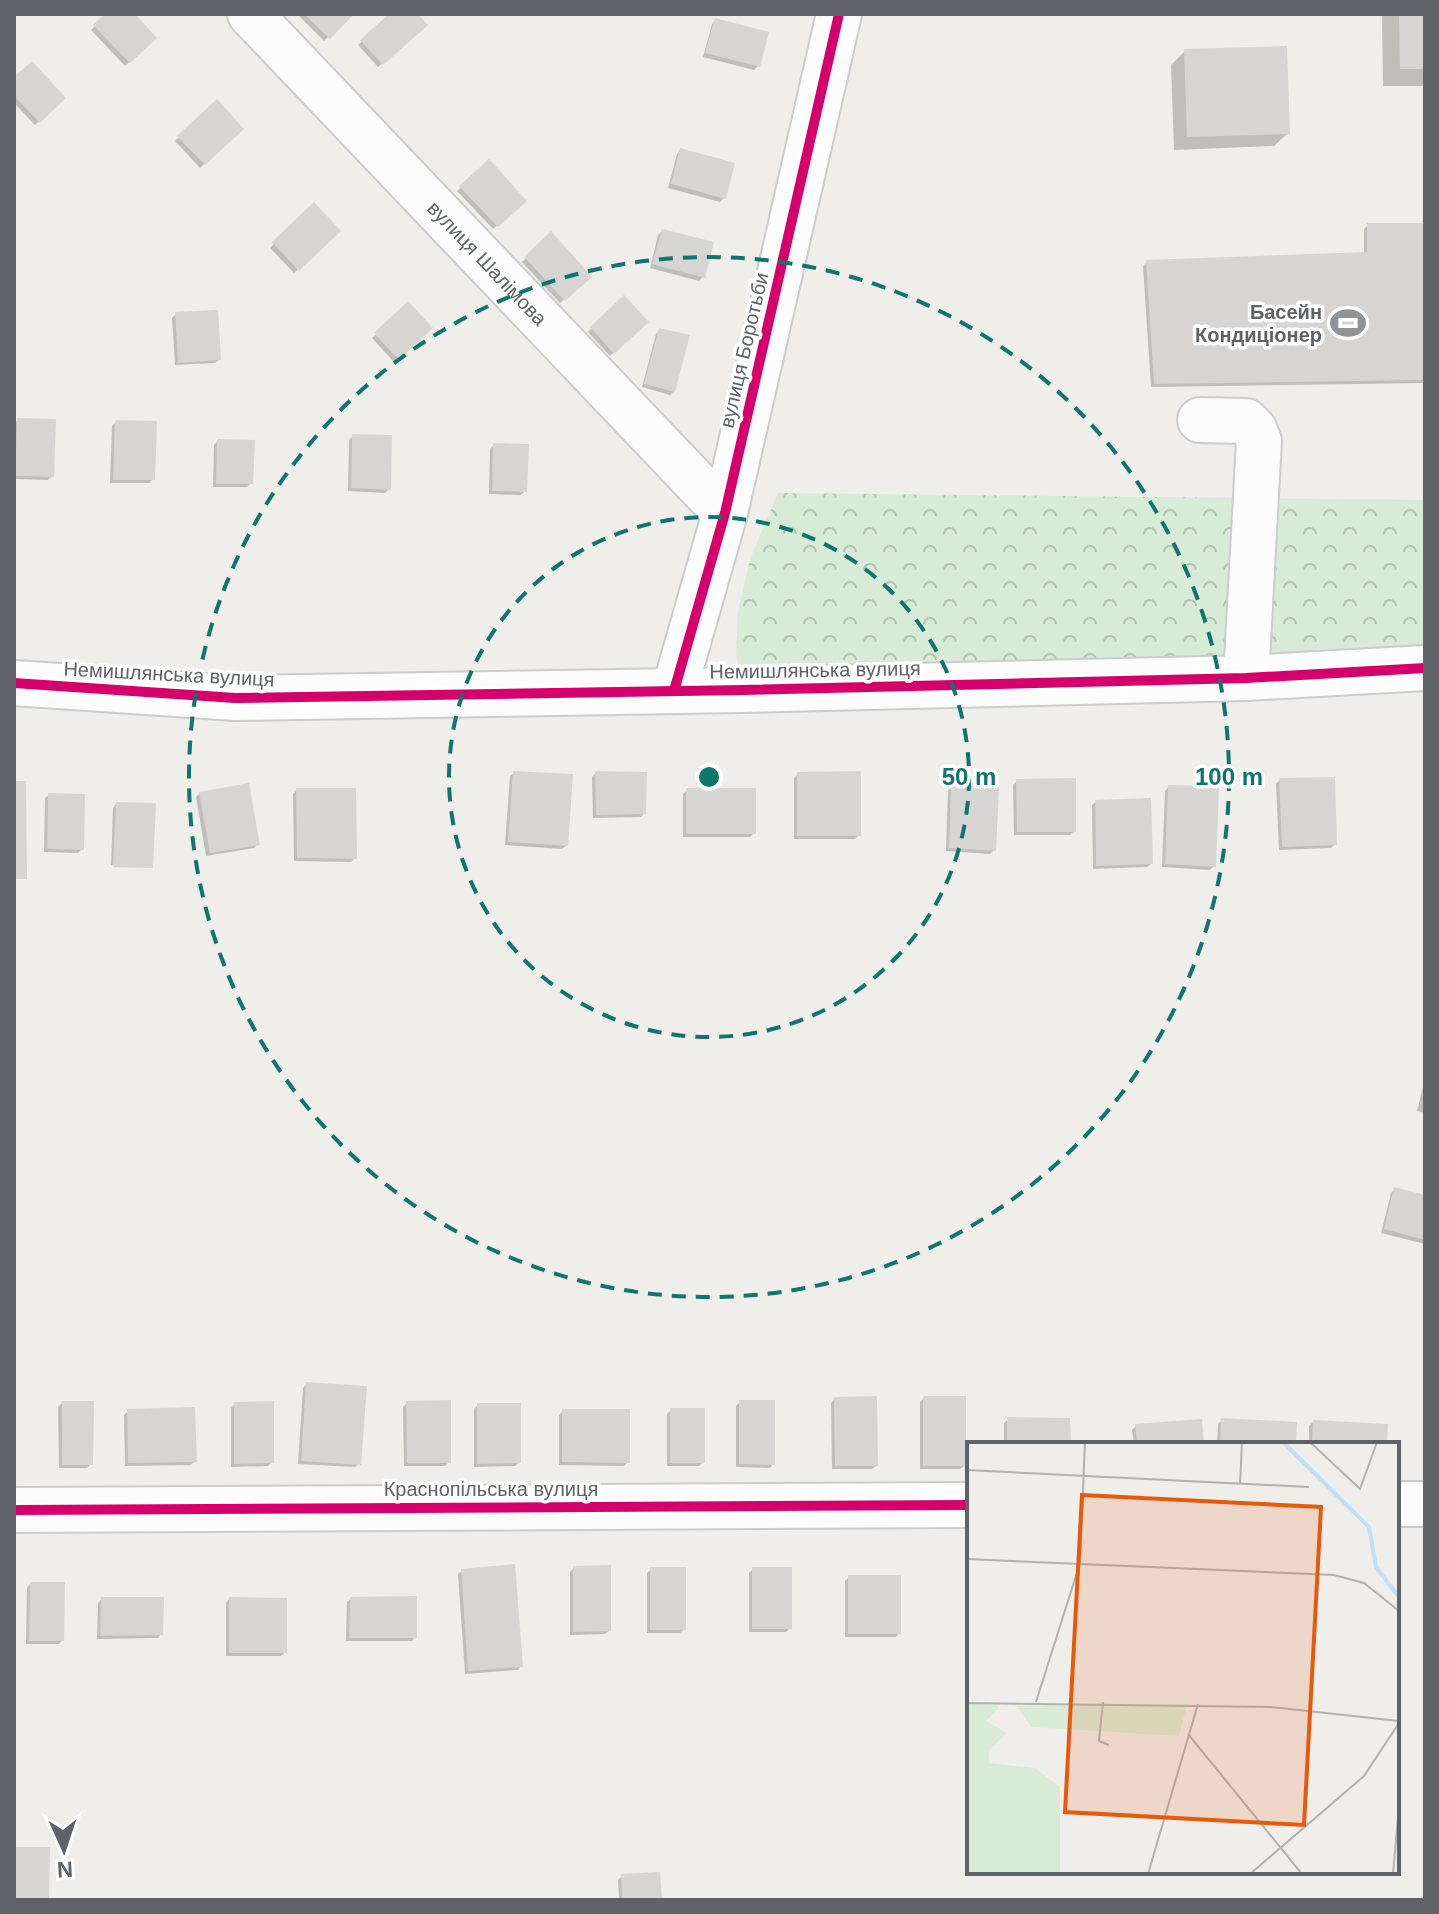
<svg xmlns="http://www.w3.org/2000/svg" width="1439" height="1914" font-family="Helvetica,sans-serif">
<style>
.forest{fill:url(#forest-crowns)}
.shadow{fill:#0003}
.building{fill:#d6d5d3}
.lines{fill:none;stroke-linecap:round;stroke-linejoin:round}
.minor-casing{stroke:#cbcccc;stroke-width:48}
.minor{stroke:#fdfcfc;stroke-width:44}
.cycleway-casing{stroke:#fff;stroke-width:15}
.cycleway{stroke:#d6006c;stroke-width:10}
.ring{fill:none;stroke:#0f766e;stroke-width:4;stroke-dasharray:14 10}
.labels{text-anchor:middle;stroke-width:7;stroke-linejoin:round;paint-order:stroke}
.street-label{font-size:20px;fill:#5f6368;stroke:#fff}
.poi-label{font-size:20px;font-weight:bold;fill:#5f6368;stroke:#fff;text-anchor:end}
.inset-river{fill:none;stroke:#bfe0f9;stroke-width:4}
.inset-road{fill:none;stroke:#b1b2b2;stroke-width:2}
.view{fill:#e8590c;fill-opacity:0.15;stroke:#e8590c;stroke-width:4}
.inset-edge{fill:none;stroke:#5f6368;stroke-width:4}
.centre{fill:#0f766e;stroke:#fff;stroke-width:4}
.ring-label{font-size:24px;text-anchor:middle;font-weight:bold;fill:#0f766e;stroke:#fff;stroke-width:7;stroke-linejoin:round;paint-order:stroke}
</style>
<defs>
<pattern id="forest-crowns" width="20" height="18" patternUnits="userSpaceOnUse" patternTransform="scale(2)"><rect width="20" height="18" fill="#d8ebd6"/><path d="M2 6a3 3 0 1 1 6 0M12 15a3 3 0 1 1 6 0" fill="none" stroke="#b2c2b1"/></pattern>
</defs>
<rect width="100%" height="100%" fill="#efeeea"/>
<polygon class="forest" points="778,493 1425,500 1425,667 742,690 736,652 738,612 750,559"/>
<g class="shadow">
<polygon points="108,14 132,14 155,38 125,66 91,30"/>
<polygon points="297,14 351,14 324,41"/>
<polygon points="391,14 415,14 425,25 378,67 358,45"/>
<polygon points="1382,14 1425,14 1425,83 1422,86 1383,86"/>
<polygon points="715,20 758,66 754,70 703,57 712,24"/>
<polygon points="1185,51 1288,133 1274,146 1174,150 1171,65"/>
<polygon points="14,79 64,98 35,125 14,103"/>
<polygon points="216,102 241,129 200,168 175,141"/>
<polygon points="680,150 724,198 720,202 668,188 677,154"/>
<polygon points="488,162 524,201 493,229 457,191"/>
<polygon points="314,205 338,231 294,273 270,248"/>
<polygon points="1368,225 1425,225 1425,383 1151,387 1143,266 1147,262 1364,254 1364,229"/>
<polygon points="662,231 703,277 699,281 650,268 658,235"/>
<polygon points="551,234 590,277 560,303 522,262"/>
<polygon points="624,298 646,322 610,356 588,332"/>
<polygon points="408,304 430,328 394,362 372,338"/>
<polygon points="176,314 219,360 215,363 175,365 172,318"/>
<polygon points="660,330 674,391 670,395 642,387 656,334"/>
<polygon points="18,420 52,476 48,480 14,479 14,424"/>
<polygon points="116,422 153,479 149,483 110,483 112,426"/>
<polygon points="353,436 389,489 385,493 348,491 349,440"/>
<polygon points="218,441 251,483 247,487 213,487 214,445"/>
<polygon points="494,445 525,491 521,495 489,494 490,449"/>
<polygon points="514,773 566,846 562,849 505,845 510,776"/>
<polygon points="596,773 644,813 641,817 593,818 592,777"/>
<polygon points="798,774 859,835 855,839 794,839 794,778"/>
<polygon points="1280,780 1335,844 1331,848 1279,850 1276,784"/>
<polygon points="1017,781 1074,831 1070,835 1014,835 1013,785"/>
<polygon points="952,787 994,850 990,854 946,851 948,790"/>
<polygon points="1169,787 1214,866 1210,870 1162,867 1165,791"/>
<polygon points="297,790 355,858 351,862 294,861 293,794"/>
<polygon points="687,790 754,833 750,837 683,837 683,794"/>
<polygon points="200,793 258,844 254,848 206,856 196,797"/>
<polygon points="49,795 82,849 78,853 44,852 45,798"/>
<polygon points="1096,802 1151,864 1147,867 1093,869 1092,805"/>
<polygon points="116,804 151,867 150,868 150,866 111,865 113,808"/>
<polygon points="1425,1079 1425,1113 1417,1111"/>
<polygon points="1395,1189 1425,1197 1425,1244 1381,1233 1391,1193"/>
<polygon points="307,1384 359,1464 355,1467 298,1464 303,1388"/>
<polygon points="924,1398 964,1466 960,1469 920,1469 920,1402"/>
<polygon points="835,1399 876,1466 872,1469 832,1469 831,1403"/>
<polygon points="740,1402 773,1464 770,1468 736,1467 736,1406"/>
<polygon points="62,1403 91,1464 87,1468 59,1468 58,1407"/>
<polygon points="407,1403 449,1462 445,1466 404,1466 403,1407"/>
<polygon points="235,1404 272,1462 268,1466 231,1467 231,1408"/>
<polygon points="478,1405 519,1462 515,1466 474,1467 474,1409"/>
<polygon points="671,1410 703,1462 699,1466 667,1466 667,1414"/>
<polygon points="128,1411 195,1461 191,1465 125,1466 124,1415"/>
<polygon points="563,1411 628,1462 624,1466 559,1465 559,1415"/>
<polygon points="1008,1419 1069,1444 1004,1444 1004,1423"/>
<polygon points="1222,1420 1294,1444 1217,1444 1218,1424"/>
<polygon points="1313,1422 1385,1444 1309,1444 1309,1426"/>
<polygon points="1136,1426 1202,1444 1134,1444 1132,1430"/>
<polygon points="574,1568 609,1631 605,1634 570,1635 570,1572"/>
<polygon points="651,1569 684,1629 680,1633 647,1633 647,1573"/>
<polygon points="753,1569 790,1628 786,1632 749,1632 749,1573"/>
<polygon points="462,1571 521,1666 518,1670 465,1674 458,1574"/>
<polygon points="849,1577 899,1633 896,1637 845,1637 845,1581"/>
<polygon points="30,1584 62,1640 59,1644 26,1644 27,1588"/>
<polygon points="102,1599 161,1634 158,1638 97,1639 98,1603"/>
<polygon points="229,1599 285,1652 281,1656 226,1656 226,1603"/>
<polygon points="350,1599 415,1637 412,1641 346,1641 347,1602"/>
<polygon points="622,1876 660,1900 619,1900 618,1880"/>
</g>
<g class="building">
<polygon points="105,14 135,14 157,38 130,63 93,25"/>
<polygon points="304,14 354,14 330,39"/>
<polygon points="389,14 418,14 428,25 383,65 360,40"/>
<polygon points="1399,14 1425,14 1425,69 1400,69"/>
<polygon points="715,18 769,32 760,67 705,53"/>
<polygon points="1287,46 1290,134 1187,137 1184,49"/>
<polygon points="32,61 66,98 40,123 14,96 14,77"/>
<polygon points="217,99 244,129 205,165 177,136"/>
<polygon points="680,148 735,163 726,199 671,184"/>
<polygon points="489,159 527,201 498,227 459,186"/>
<polygon points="314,202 341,231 299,271 272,242"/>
<polygon points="1367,223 1425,223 1425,380 1154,384 1146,260 1367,252"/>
<polygon points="662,229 714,242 705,278 652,264"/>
<polygon points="551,231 592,277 565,301 524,257"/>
<polygon points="624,295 649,322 614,354 590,327"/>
<polygon points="408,301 433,328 399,360 374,333"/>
<polygon points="218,310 221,360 178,363 175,312"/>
<polygon points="659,328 690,335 675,392 644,384"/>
<polygon points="17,418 56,419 54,477 15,476"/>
<polygon points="115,420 157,421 155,480 113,480"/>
<polygon points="352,434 392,435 391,490 351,488"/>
<polygon points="217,439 255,440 253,484 216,484"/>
<polygon points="493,443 529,444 527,492 492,491"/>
<polygon points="513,771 573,774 568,846 508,842"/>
<polygon points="595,771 647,772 646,814 596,815"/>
<polygon points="861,771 861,836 797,836 797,772"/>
<polygon points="1335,777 1337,845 1282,847 1279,778"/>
<polygon points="1076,778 1076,832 1017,832 1016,779"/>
<polygon points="14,781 26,781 27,879 14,879"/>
<polygon points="249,783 260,845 210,853 199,792"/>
<polygon points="951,785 999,787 996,851 949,848"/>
<polygon points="1168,785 1219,786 1216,867 1165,864"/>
<polygon points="296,788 356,788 357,859 297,858"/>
<rect x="686" y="788" width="70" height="46"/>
<polygon points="48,793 85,794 84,850 47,849"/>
<polygon points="1151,798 1153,864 1096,866 1095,800"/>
<polygon points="116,802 156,803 153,868 113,867"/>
<polygon points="1394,1187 1425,1195 1425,1240 1384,1229"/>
<polygon points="306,1382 367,1386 361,1465 301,1461"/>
<polygon points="877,1396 878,1466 835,1466 834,1397"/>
<rect x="923" y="1396" width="43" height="70"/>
<polygon points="451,1400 451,1463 407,1463 406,1401"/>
<polygon points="739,1400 775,1400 775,1465 739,1464"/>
<polygon points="62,1401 94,1401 93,1465 62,1465"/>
<polygon points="274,1401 274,1463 234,1464 234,1402"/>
<polygon points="477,1403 521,1403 521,1463 477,1464"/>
<polygon points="195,1407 197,1462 128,1463 127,1409"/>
<rect x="670" y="1408" width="35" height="55"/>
<polygon points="562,1409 630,1409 630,1463 562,1462"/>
<polygon points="1007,1417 1070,1418 1071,1444 1007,1444"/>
<polygon points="1221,1418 1297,1422 1296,1444 1220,1444"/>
<polygon points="1202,1419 1204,1444 1137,1444 1135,1424"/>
<polygon points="1313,1420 1388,1424 1387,1444 1312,1444"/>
<polygon points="515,1564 523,1667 468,1671 461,1569"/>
<polygon points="611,1565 611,1631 573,1632 573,1566"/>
<rect x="650" y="1567" width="36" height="63"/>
<rect x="752" y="1567" width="40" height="62"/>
<rect x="848" y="1575" width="53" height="59"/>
<polygon points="30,1582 65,1582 64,1641 29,1641"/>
<polygon points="417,1596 417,1638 349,1638 350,1597"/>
<polygon points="101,1597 164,1597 163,1635 100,1636"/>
<polygon points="229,1597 287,1598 287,1653 229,1653"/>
<polygon points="14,1847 50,1847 49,1900 14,1900"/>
<polygon points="660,1872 662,1900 622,1900 621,1874"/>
</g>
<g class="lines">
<g class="minor-casing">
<g id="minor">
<path id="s1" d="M250 14 725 513"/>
<polyline points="1200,420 1246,421 1254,429 1259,441 1246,678"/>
<polyline points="14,683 235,698 742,690 1246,678 1425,668"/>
<polyline points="674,691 725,513 839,14"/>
<polyline points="1397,1504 1425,1504"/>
<polyline points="14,1510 969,1505"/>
</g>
</g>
<use href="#minor" class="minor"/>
<g class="cycleway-casing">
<g id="cycleway">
<polyline points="14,683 235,698 742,690 1246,678 1425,668"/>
<polyline points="674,691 725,513 839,14"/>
<polyline points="14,1510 969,1505"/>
</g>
</g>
<use href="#cycleway" class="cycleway"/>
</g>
<g class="ring">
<circle cx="709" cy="777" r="260"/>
<circle cx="709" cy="777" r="520"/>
</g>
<defs>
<g id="stadium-bare" transform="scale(2.76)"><path d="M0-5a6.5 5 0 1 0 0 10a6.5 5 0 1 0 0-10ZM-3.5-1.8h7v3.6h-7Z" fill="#919496" stroke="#fff" stroke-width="2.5" paint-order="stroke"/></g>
</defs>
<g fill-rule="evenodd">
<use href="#stadium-bare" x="1348" y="323"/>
</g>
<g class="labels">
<g class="street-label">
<text dy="7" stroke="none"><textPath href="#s1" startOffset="344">вулиця Шалімова</textPath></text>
<text transform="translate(744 350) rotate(-77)" y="7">вулиця Боротьби</text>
<text transform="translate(815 670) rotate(-1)" y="7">Немишлянська вулиця</text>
<text transform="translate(169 674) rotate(3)" y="7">Немишлянська вулиця</text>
<text x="491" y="1496">Краснопільська вулиця</text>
</g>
<g class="poi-label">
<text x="1322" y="319">Басейн<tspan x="1322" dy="23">Кондиціонер</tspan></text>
</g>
</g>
<g transform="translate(967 1442)">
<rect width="432" height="432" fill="#efeeea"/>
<path d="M0 261H28L32 266 19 279 40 291 22 308V321L68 326 93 345V432H0ZM220 262 212 294 64 285 50 264Z" fill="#d8ebd6"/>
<path class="inset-river" d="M316 0 402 85 409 125 432 155"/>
<path class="inset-road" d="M343 0 393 47 410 0M0 28 342 45M273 42 275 0M0 117 367 133 397 141 432 169M69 260 113 121 118 0M136 260 132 299 142 303M0 261 304 265 432 279M221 292 335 432M181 432 231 262M283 432 397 334 432 281M426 432 432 364"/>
<path class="view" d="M115 53 354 65 337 383 98 370Z"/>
<rect width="432" height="432" class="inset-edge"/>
</g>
<circle cx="709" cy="777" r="12" class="centre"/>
<g class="ring-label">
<text x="969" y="785">50 m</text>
<text x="1229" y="785">100 m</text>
</g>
<rect width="1439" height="1914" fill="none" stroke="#5f6368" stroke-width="32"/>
<g transform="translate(64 1850) rotate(177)" stroke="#ffffff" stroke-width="6" paint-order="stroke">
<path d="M0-6L14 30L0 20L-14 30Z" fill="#5f6368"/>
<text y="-12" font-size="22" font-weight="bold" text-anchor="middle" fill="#5f6368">N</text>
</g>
</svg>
